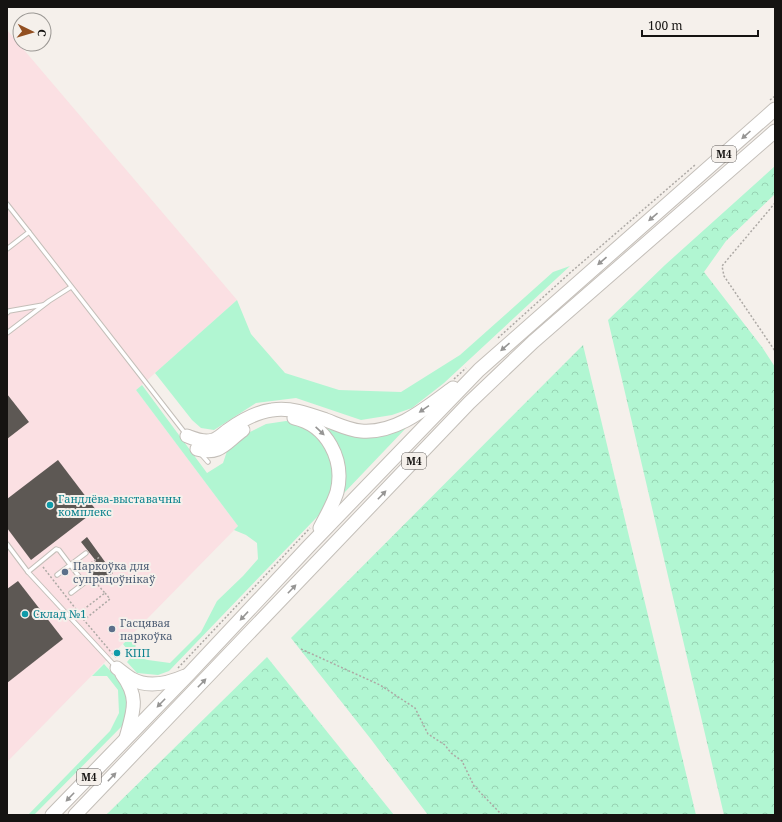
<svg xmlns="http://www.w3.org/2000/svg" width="782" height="822" font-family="'Noto Serif',serif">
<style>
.industrial{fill:#fbe0e3}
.green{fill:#b1f6d2}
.forest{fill:url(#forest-crowns)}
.building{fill:#5d5854}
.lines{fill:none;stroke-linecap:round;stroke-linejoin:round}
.lane-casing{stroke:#c4bfb9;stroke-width:5.5}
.highway-casing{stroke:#c4bfb9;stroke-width:15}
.path{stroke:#ada9a5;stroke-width:1.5;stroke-dasharray:2 2;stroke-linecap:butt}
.lane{stroke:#fff;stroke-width:3.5}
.highway{stroke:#fff;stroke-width:13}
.oneway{fill:#969594}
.culture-dot{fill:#0f9aa8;stroke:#f5f0eb;stroke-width:1.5}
.service-dot{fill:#5c6f8a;stroke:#f5f0eb;stroke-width:1.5}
.labels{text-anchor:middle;stroke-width:4;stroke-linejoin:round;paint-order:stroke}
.shield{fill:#f5f0eb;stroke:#585552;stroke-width:1}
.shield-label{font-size:10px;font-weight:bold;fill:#151311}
.culture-label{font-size:11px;fill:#0d838f;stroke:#f5f0eb;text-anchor:start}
.service-label{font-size:11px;fill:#4e5e75;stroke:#f5f0eb;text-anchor:start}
</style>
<defs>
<pattern id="forest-crowns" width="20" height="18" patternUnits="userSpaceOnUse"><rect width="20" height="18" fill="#b1f6d2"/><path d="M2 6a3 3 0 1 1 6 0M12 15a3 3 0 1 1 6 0" fill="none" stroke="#97d2b3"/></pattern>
</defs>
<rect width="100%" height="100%" fill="#f5f0eb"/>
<polygon class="industrial" points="7,30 237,300 136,390 238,526 7,762"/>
<g class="green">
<polygon points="570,266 444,383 412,408 392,415 361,420 296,398 256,403 214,430 201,428 192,420 155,373 237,300 251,334 285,373 339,390 401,392 460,355 553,272"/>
<polygon points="142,385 207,473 223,463 227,451 244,435 266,424 286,421 301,422 326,442 335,481 330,497 318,516 169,671 158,675 137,673 127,662 132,656 123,644 135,633 136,657 148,660 170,663 201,632 217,601 243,576 258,559 257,543 246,535 234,530 238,526 136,390"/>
<path d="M313 420 383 435 406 428 344 493C346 476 346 456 335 442 328 434 320 427 313 420Z"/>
<path d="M104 664C127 689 130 690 123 725L34 815H28L110 731 119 713 118 690 107 676H92Z"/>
</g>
<g class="forest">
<polygon points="775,166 775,194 726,241 704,272 762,347 775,367 775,815 724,815 608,320 665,265"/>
<polygon points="583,345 696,815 428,815 370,738 291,638"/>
<polygon points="267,657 394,815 106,815"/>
</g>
<g class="building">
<polygon points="7,394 29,422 7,439"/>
<polygon points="58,460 96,510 31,560 7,528 7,499"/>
<polygon points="87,537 113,573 99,583 88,568 96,561 81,542"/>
<polygon points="18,581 63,639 7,683 7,589"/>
</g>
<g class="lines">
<g class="lane-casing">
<g id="lane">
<polyline points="7,204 29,232 7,249"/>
<polyline points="29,232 185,433"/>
<polyline points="7,313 9,311 43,305"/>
<polyline points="7,333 49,301 71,287"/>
<polyline points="201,454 208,462"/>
<polyline points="7,544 28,572 115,666"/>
<polyline points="28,572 56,549 59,550 84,583 71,593"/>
<polyline points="57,575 86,553"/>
</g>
</g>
<g class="highway-casing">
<g id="highway">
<path d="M294 418C327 425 345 460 337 492 333 505 326 516 320 528"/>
<path d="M187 436C195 439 204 443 213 440 218 439 224 433 228 430 242 420 256 412 272 410 291 407 309 414 326 420 337 424 349 430 361 431 396 434 426 408 453 388"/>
<path d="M197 449C220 456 226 442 243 430"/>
<path d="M117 668C122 672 127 676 132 679 148 688 169 683 185 676"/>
<path d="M122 674C140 698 133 712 126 738"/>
<polyline points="52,815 188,675 309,546 479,370 775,109"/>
<polyline points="75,815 469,403 533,342 775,131"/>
</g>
</g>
<g class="path">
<polyline points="770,100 775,96"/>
<polyline points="775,203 722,266 724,276 775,351"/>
<polyline points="498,338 571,272 695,165"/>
<polyline points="454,379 466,368"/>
<polyline points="43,567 79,613 105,593 98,585 95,587 90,581"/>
<polyline points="81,570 101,556"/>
<polyline points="105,593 110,599 84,620 111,652"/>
<polyline points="301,649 380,685 415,708 428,734 445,745 451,753 462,761 474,786 502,815"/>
<polyline points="112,653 117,658"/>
<polyline points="178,668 310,528"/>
</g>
<use href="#lane" class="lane"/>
<use href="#highway" class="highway"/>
</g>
<defs><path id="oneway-solid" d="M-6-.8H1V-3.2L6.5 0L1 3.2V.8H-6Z"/></defs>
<g class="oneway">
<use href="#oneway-solid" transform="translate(746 135) rotate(138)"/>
<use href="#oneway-solid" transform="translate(653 217) rotate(139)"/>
<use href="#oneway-solid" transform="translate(602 261) rotate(139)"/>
<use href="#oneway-solid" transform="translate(505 347) rotate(139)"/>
<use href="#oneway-solid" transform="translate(424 409) rotate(146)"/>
<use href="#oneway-solid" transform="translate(320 431) rotate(43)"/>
<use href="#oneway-solid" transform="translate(382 495) rotate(-46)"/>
<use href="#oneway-solid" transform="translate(292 589) rotate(-46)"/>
<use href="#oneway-solid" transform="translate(244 616) rotate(133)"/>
<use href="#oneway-solid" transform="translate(202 683) rotate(-46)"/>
<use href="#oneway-solid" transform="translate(161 703) rotate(134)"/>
<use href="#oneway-solid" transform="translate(112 777) rotate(-46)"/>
<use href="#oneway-solid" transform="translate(70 797) rotate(134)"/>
</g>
<g class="culture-dot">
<circle cx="50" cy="505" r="4"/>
<circle cx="25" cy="614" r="4"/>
<circle cx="117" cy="653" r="4"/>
</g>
<g class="service-dot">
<circle cx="65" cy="572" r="4"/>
<circle cx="112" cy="629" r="4"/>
</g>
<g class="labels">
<g class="shield">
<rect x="712" y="146" width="24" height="16" rx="3"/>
<rect x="402" y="453" width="24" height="16" rx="3"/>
<rect x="77" y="769" width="24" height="16" rx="3"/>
</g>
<g class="shield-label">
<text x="724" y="158">М4</text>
<text x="414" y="465">М4</text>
<text x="89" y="781">М4</text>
</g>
<g class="culture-label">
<text x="58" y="503">Гандлёва-выставачны<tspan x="58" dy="13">комплекс</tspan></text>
<text x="33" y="618">Склад №1</text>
<text x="125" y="657">КПП</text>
</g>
<g class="service-label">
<text x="73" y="570">Паркоўка для<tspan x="73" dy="13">супрацоўнікаў</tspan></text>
<text x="120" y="627">Гасцявая<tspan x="120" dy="13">паркоўка</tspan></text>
</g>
</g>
<rect width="782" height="822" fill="none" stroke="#151311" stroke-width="16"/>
<g transform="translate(32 32) rotate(95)"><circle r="19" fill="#f5f0eb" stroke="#9b9894"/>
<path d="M0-3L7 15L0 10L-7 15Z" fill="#924f21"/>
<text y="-6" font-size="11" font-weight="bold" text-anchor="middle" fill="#151311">С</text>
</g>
<path d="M642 30v6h116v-6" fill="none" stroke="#151311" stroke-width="2"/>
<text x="648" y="30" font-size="12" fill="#151311" stroke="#f5f0eb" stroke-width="3" paint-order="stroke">100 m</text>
</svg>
